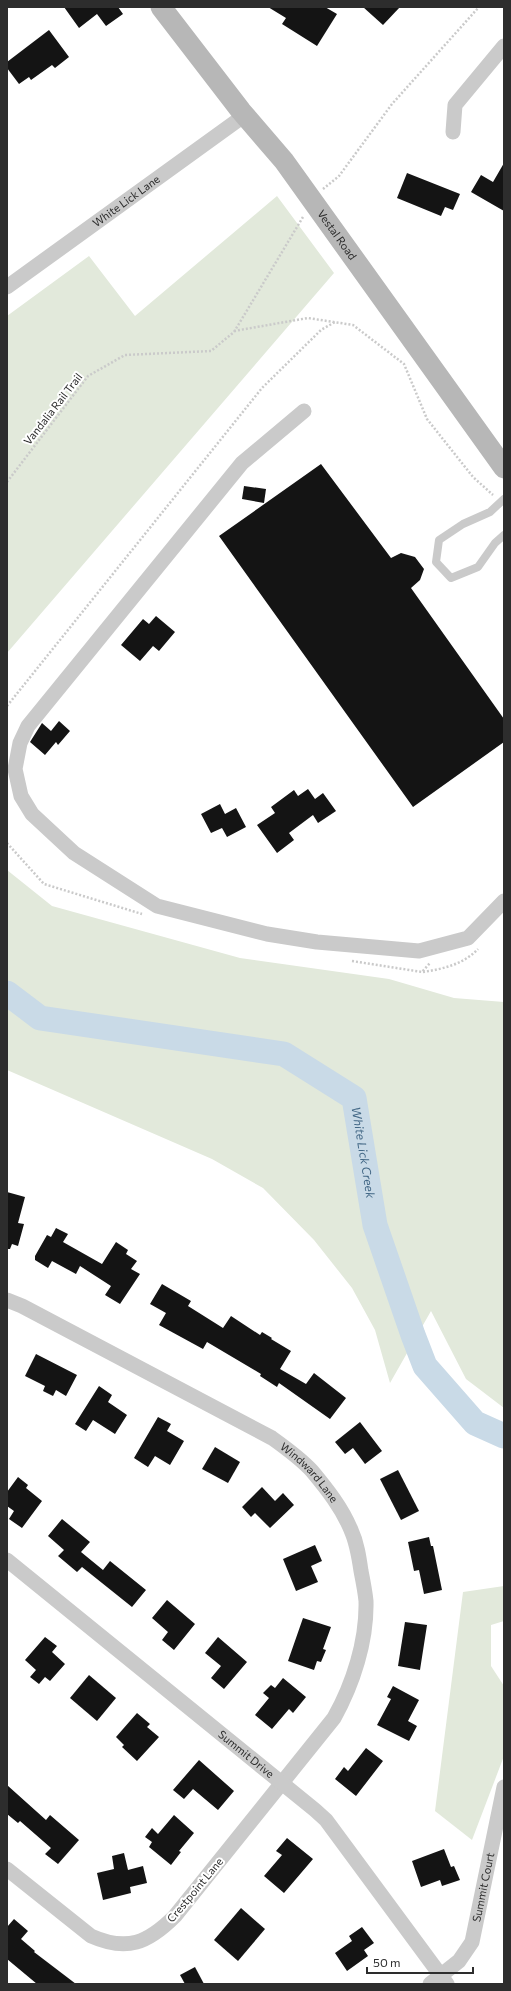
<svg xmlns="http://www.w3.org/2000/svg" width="511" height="1991" font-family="Commissioner,sans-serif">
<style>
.green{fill:#e2e9db}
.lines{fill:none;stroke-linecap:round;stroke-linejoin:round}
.river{stroke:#c9dae7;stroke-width:25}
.building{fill:#141414}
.path{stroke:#cacaca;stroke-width:2.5;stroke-dasharray:2 2;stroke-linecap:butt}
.lane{stroke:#cacaca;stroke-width:8}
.street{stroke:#cacaca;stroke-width:15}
.secondary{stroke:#b7b7b7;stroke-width:21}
.labels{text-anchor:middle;stroke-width:4;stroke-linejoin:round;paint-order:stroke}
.street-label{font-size:11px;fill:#2d2d2d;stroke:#fff}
.water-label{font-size:12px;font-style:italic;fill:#436886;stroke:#fff}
</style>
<rect width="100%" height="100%" fill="#fff"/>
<g class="green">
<polygon points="277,196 334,273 7,653 7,316 89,256 135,316"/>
<polygon points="7,870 52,906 240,958 389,979 454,998 504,1002 504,1408 466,1379 431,1311 390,1383 375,1330 352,1288 314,1240 263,1188 212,1159 7,1070"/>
<polygon points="504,1586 504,1621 491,1625 491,1666 504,1686 504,1756 472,1840 435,1811 463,1592"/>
</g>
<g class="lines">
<path class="river" id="s1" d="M7 993 40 1018 284 1054 354 1098 375 1225 413 1335 425 1366 475 1423 504 1436"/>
</g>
<g class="building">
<polygon points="64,7 118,7 123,14 106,26 97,14 79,28"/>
<polygon points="268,7 325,7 337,14 317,46 282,24 286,18"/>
<polygon points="363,7 400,7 383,25"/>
<polygon points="49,30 69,57 55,68 52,65 31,80 29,77 19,84 7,68 7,62"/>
<polygon points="504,163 504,211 471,192 481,175 493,182"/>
<polygon points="407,173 460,194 453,210 445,207 441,216 397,198"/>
<polygon points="321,464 391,558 401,553 415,557 424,569 420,580 411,588 504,719 504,742 413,807 219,536"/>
<polygon points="244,486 266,489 264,503 242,499"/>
<polygon points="156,616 175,632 159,651 153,646 140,661 121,645 143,619 149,624"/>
<polygon points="59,721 70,731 58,745 56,742 45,755 30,742 42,723 51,731"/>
<polygon points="308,789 315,799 323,793 336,811 318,823 313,815 289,833 294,840 277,853 257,825 275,813 271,807 294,790 298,796"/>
<polygon points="220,804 225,814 236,808 246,827 227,837 222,828 211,833 201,814"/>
<polygon points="7,1192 25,1197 18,1223 24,1224 18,1246 12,1244 10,1249 7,1249"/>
<polygon points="56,1228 68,1234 63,1242 102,1264 116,1242 128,1250 126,1254 137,1261 131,1269 140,1274 120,1304 105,1295 111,1286 80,1266 76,1274 52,1261 48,1268 35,1260 35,1256 47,1235 51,1237"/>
<polygon points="162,1284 191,1301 188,1306 223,1328 231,1316 260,1335 262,1332 272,1338 271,1339 291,1351 280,1369 306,1384 314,1373 346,1398 330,1419 279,1383 277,1387 260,1376 261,1374 207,1342 203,1349 159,1325 166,1313 150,1304"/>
<polygon points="36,1354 77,1375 66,1396 56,1390 53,1396 43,1391 45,1386 25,1376"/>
<polygon points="99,1386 112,1395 108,1402 127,1415 115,1434 93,1420 86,1431 75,1424"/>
<polygon points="158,1417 171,1424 167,1431 184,1441 170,1465 155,1456 148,1467 134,1458"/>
<polygon points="360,1422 382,1451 365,1464 353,1448 345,1454 335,1442"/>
<polygon points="215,1447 240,1462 228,1483 202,1469"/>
<polygon points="398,1470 419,1511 401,1520 380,1479"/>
<polygon points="18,1477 28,1485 26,1488 42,1501 22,1528 9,1519 14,1511 7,1506 7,1492"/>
<polygon points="262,1487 275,1501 283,1493 294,1505 270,1528 255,1513 251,1517 242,1507"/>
<polygon points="62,1519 90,1542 81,1552 103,1570 110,1561 146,1590 132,1607 82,1567 77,1572 58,1556 64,1550 48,1536"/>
<polygon points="429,1537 431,1546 433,1546 442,1590 424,1594 419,1570 414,1571 408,1542"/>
<polygon points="315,1545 322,1561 311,1566 318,1582 296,1591 283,1559"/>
<polygon points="167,1600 195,1624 174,1650 162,1640 168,1632 152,1618"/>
<polygon points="303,1618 331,1627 323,1649 326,1650 321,1662 317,1661 314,1670 288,1661"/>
<polygon points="405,1622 427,1625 420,1670 398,1666"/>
<polygon points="45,1637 57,1646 52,1652 65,1664 50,1681 45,1677 39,1684 30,1677 36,1670 25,1660"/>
<polygon points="218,1637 247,1662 224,1689 211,1678 221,1666 205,1653"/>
<polygon points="89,1675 116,1698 97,1721 70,1698"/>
<polygon points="283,1678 306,1697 293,1713 289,1709 272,1729 255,1715 269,1698 263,1693 271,1685 275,1688"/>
<polygon points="393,1686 419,1700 408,1721 417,1726 409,1741 377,1725 391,1699 387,1697"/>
<polygon points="137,1713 150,1724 147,1727 159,1737 137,1761 122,1747 124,1745 116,1737"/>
<polygon points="366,1748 383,1761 356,1796 335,1779 344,1767 348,1771"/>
<polygon points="199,1760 234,1791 218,1810 193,1789 184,1799 173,1790"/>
<polygon points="7,1785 46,1820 50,1815 79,1840 58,1864 45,1854 51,1848 20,1821 18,1823 7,1814"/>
<polygon points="174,1815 194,1833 179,1851 181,1852 171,1865 149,1847 152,1842 145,1837 152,1828 158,1834"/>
<polygon points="287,1838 313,1859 284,1893 264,1876 282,1855 276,1851"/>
<polygon points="444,1849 451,1867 454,1866 460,1880 442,1886 440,1880 421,1887 412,1861"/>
<polygon points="124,1853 128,1870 143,1866 147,1883 130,1887 131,1893 103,1900 97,1873 114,1869 112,1856"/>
<polygon points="241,1908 265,1929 238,1961 214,1940"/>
<polygon points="14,1919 28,1931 21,1939 35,1951 34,1952 76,1984 37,1984 7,1959 7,1927"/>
<polygon points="362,1927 374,1943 364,1950 368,1956 347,1971 335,1953 352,1941 349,1936"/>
<polygon points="195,1967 204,1984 185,1984 180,1975"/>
</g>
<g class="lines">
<g class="path">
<polyline points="323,189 339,176 392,104 479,7"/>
<polyline points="234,331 308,318 353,325 404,364 427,419 473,477 493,495"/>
<polyline points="7,482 88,376 125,355 211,351 234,332 303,217"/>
<polyline points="7,706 262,388 321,330 335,322"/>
<polyline points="7,843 44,884 142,914"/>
<polyline points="352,961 422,972 430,963"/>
<path d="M423 972C443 969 464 964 478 949"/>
</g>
<polyline class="lane" points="504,499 490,512 463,524 439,540 436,562 451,578 478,567 495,543 504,535"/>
<g class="street">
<polyline points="453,132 455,105 504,46"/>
<path id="s2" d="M7 287 245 115"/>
<polyline points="304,411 242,463 28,726 20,743 15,769 21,796 32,814 74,853 157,906 267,934 317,942 419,951 468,938 504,901"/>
<path id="s3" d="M7 1300 22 1306 272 1438C286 1448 301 1459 312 1471 327 1489 342 1508 351 1530 357 1543 359 1557 361 1571 363 1581 365 1591 366 1601 367 1641 353 1684 334 1718L175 1916C148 1943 127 1952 91 1936L7 1869"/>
<path id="s4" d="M7 1560 315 1810 326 1820 447 1984"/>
<path id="s5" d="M430 1984 459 1961 472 1942 504 1787"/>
</g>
<path class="secondary" id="s6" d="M161 7 241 111 284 161 504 468"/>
</g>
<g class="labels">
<g class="street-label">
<text dy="4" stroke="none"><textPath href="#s2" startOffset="147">White Lick Lane</textPath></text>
<text dy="4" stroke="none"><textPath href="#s6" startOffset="288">Vestal Road</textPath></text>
<text transform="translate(53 409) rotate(-52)" y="4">Vandalia Rail Trail</text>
<text dy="4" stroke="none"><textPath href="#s3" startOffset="350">Windward Lane</textPath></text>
<text dy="4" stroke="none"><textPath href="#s4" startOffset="308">Summit Drive</textPath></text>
<text dy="4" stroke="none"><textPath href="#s5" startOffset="116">Summit Court</textPath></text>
<text transform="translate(195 1890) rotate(-50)" y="4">Crestpoint Lane</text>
</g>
<g class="water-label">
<text dy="4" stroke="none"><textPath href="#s1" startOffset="426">White Lick Creek</textPath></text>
</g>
</g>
<rect width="511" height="1991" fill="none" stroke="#2d2d2d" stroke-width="16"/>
<path d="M367 1967v6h106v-6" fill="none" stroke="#2d2d2d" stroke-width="2"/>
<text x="373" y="1967" font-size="12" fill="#2d2d2d" stroke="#ffffff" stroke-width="3" paint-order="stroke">50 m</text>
</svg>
